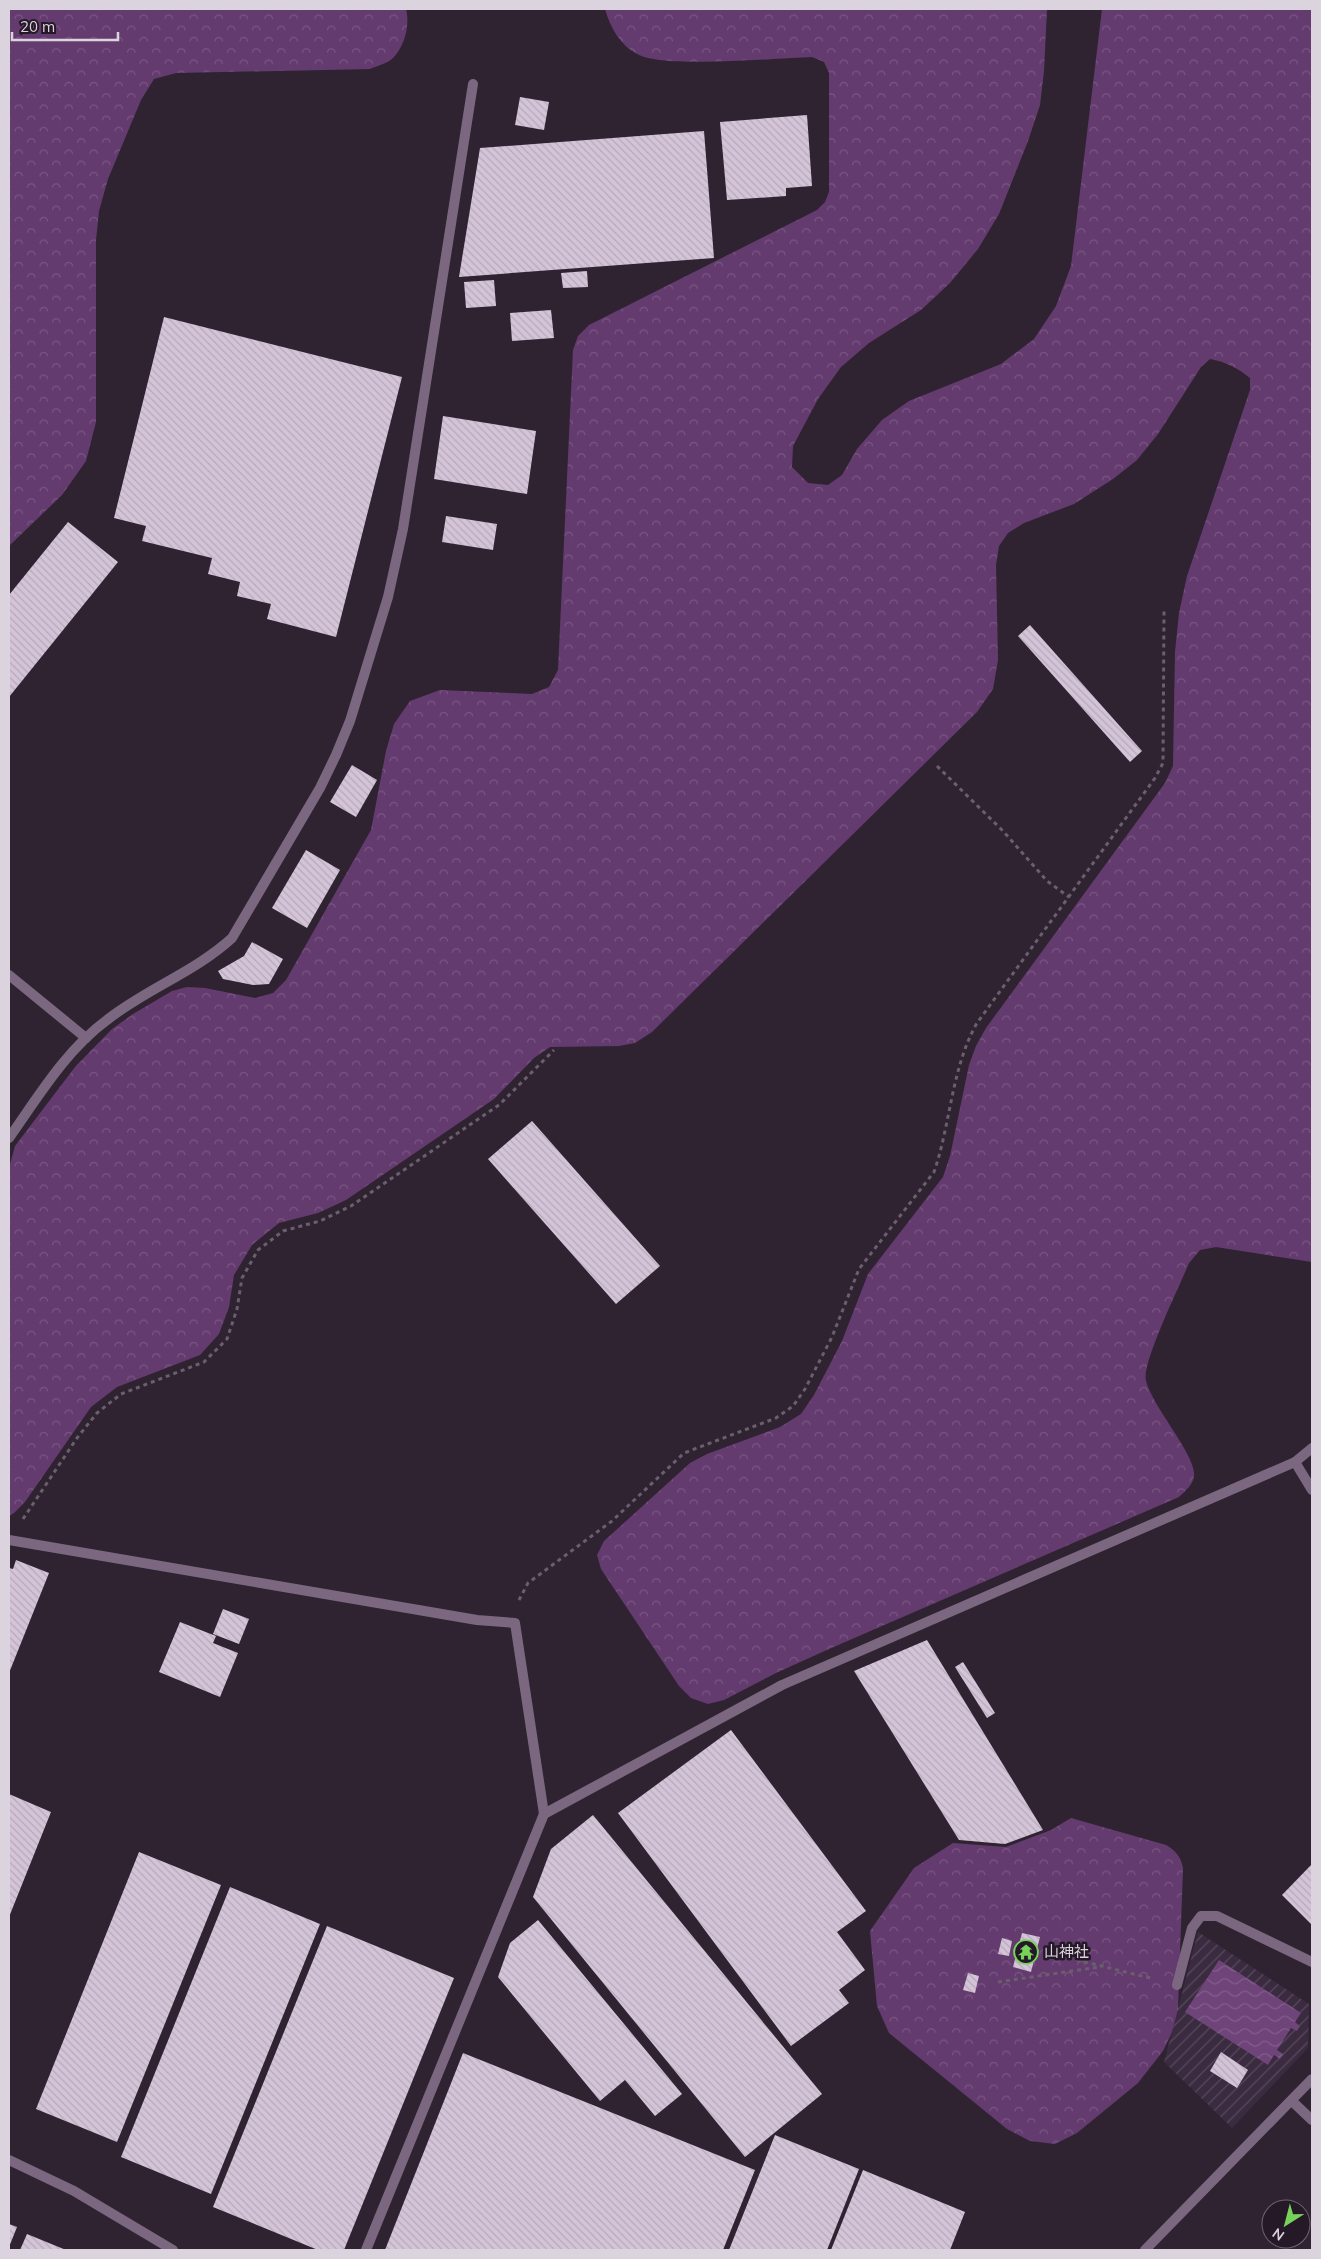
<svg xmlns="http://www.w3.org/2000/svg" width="1321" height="2259" font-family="Mulish,'Noto Sans JP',sans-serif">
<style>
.industrial{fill:url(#industrial-furrows)}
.forest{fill:url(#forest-crowns)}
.water{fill:url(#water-waves)}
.building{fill:url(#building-back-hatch)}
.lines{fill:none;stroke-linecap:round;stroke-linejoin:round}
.path{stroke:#6a5f6c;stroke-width:3;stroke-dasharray:4 4;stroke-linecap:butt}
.service{stroke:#7b6880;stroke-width:10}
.minor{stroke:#7b6880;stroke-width:10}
.tertiary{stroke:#7b6880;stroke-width:10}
.labels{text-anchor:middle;stroke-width:5;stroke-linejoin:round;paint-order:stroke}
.poi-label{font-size:15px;fill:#dbd3dd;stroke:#251928;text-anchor:start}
</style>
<defs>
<pattern id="industrial-furrows" width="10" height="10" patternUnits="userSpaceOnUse" patternTransform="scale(1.25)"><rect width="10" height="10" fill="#3b2b40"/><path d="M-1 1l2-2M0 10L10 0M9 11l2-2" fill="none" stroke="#57495b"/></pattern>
<pattern id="forest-crowns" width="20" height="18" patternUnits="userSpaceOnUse" patternTransform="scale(1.25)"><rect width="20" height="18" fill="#643b6f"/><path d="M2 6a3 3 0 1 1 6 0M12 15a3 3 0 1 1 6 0" fill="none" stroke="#7a5683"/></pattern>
<pattern id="water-waves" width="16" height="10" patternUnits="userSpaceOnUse" patternTransform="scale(1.25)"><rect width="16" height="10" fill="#6e4479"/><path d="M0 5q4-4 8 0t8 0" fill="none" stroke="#825e8c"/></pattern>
<pattern id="building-back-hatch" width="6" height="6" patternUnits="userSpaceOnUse" patternTransform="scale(1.25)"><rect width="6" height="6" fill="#d4c4d8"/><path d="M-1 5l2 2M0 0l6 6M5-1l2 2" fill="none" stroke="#b7a9ba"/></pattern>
</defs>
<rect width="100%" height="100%" fill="#2f2332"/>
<polygon class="industrial" points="1198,1932 1309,2004 1308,2048 1232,2128 1164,2062"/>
<g class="forest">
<path d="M9 9H406C410 25 405 46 393 58 388 63 377 66 370 69L176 73 154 79 141 100 108 179 99 211 96 240V422L86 461 62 495 9 546Z"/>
<path d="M605 9H1047L1044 71 1040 105 1028 141 999 214 978 249 950 283 921 310 869 343 841 367 818 399 793 446 792 467 808 483 828 485 842 475 857 449 882 420 909 401 1001 364 1034 339 1056 306 1071 266 1102 9H1312V1262L1216 1247 1200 1250 1189 1263C1181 1283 1141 1364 1146 1381 1152 1406 1197 1457 1194 1476 1193 1485 1185 1491 1179 1497L829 1649 776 1673 724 1700 708 1704 691 1698 679 1686 601 1569 597 1555 604 1541 690 1463 707 1454 780 1427 801 1414 814 1395 842 1341 868 1274 943 1177 950 1156 969 1065 976 1046 986 1028 1165 783 1173 766 1175 652 1179 613 1187 576 1250 390V378C1238 368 1226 362 1210 359L1201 367 1158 434 1137 460 1113 479 1074 504 1024 523 1008 533 999 546 996 565 998 660 993 689 977 712 652 1032 635 1043 619 1046 550 1047 534 1058 494 1099 346 1200 318 1213 279 1223 252 1245 234 1275 229 1307 219 1334 200 1355 117 1387 91 1407 25 1502 14 1513 9 1516V1168L15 1146 75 1067 112 1029 133 1014 172 991 187 987 205 988 255 998 273 993 286 980 371 830 386 751 394 724 410 701 440 690 532 694 549 687 558 670 573 350 578 336 589 325 817 210 825 202 829 192V73L824 62 812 57C777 58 663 69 637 54 620 45 610 27 605 9Z"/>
<path d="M1071 1818 1166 1845C1176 1851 1181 1857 1183 1868L1178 2009 1172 2032 1163 2051 1138 2083 1077 2133 1055 2144 1030 2141 1007 2129 889 2033 877 2006 870 1931 914 1868 953 1843 1006 1847 1051 1830Z"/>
</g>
<polygon class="water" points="1219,1960 1301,2013 1295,2022 1300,2026 1297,2031 1291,2028 1277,2050 1283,2054 1280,2059 1274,2055 1268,2065 1185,2012"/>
<g class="building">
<polygon points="520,97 549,102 544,130 515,125"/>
<polygon points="807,115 812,186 786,188 786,196 727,200 720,122"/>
<polygon points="704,131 714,258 459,277 480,148"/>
<polygon points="587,271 588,287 563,288 561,273"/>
<polygon points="494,280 496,306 466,308 464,282"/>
<polygon points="551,310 554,338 512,341 510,313"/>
<polygon points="164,317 402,377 336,637 267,619 271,604 237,596 240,582 208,574 212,558 142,541 146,526 114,518"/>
<polygon points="443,416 536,431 527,494 434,479"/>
<polygon points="446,516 497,524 493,550 442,542"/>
<polygon points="68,522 118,562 9,697 9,595"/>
<polygon points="1030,625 1142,751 1130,762 1018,636"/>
<polygon points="352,765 377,780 356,817 330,802"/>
<polygon points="306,850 340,870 307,928 272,908"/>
<polygon points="252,942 283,959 269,984 253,985 223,979 218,971 244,956"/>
<polygon points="532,1121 660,1266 616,1304 488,1159"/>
<polygon points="16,1560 49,1573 9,1673 9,1568 13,1569"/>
<polygon points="223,1609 249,1619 239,1644 213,1634"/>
<polygon points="180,1622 216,1636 213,1643 238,1653 220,1697 159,1672"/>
<polygon points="927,1640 1043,1830 1005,1844 959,1840 854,1671"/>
<polygon points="963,1662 995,1713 987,1718 955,1667"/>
<polygon points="731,1730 866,1911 837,1932 865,1970 839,1990 849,2003 791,2046 618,1813"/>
<polygon points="9,1794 51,1812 9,1917"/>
<polygon points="593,1815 822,2094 745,2157 533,1897 551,1849"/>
<polygon points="139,1852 221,1885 117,2142 36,2109"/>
<polygon points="1312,1864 1312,1925 1282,1895"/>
<polygon points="230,1887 320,1924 211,2194 121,2157"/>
<polygon points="538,1920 682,2094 655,2116 625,2080 600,2101 498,1977 510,1943"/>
<polygon points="327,1926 454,1978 344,2250 318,2250 213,2207"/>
<polygon points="1022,1933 1040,1937 1031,1972 1013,1967"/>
<polygon points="1002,1938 1012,1941 1009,1956 998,1954"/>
<polygon points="968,1973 979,1976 975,1993 963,1990"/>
<polygon points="1221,2052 1248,2070 1237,2088 1210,2071"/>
<polygon points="463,2053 755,2170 723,2250 385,2250"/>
<polygon points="775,2135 859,2169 827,2250 729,2250"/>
<polygon points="863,2170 965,2212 950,2250 831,2250"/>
<polygon points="9,2224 17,2227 9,2247"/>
<polygon points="27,2234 66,2250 20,2250"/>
</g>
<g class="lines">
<g class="path">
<polyline points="937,766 1003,831 1047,881 1069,897"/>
<polyline points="23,1519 77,1438 97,1413 121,1394 204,1362 227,1339 237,1309 242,1278 258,1250 283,1231 320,1221 351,1206 499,1105 554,1050"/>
<path d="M519 1600 528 1583 612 1521 684 1453 776 1418 793 1406 805 1389 832 1337 859 1269 934 1172C951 1123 951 1069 977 1023L1155 778 1163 763 1164 610"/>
<polyline points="1053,1954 1154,1979"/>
<polyline points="998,1982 1099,1967"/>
</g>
<polyline class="service" points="1177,1985 1192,1928 1201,1916 1217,1916 1312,1962"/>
<g class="minor">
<polyline points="9,975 86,1038"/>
<path d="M9 1138C38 1097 66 1050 107 1020 146 989 195 972 232 938L320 788 336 755 350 721 388 597 403 529 473 84"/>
<polyline points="1295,1462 1312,1490"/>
<polyline points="9,1540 477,1620 515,1623 544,1814"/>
<polyline points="1292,2101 1312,2120"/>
<polyline points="366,2250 544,1814 782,1685 1295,1462 1312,1448"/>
</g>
<g class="tertiary">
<polyline points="9,2160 74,2191 173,2250"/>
<polyline points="1145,2250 1312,2079"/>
</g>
</g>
<defs>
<g id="temple-ring" transform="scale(1.25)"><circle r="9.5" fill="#251928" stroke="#76d25a" stroke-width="1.5"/><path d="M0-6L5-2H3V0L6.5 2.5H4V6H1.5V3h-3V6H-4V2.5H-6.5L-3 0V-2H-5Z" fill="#76d25a"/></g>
</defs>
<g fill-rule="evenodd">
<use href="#temple-ring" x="1026" y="1952"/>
</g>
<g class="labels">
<g class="poi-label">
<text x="1044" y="1957">山神社</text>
</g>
</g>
<rect width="1321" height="2259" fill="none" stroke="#dbd3dd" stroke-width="20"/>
<g transform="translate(1286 2224) rotate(216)"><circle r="24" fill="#251928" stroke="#6e6370"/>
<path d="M0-4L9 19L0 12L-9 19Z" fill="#76d25a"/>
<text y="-8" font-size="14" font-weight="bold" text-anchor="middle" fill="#dbd3dd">N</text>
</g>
<path d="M12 32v8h106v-8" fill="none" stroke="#dbd3dd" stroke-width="2.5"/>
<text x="20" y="32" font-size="15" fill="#dbd3dd" stroke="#251928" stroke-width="4" paint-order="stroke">20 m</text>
</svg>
